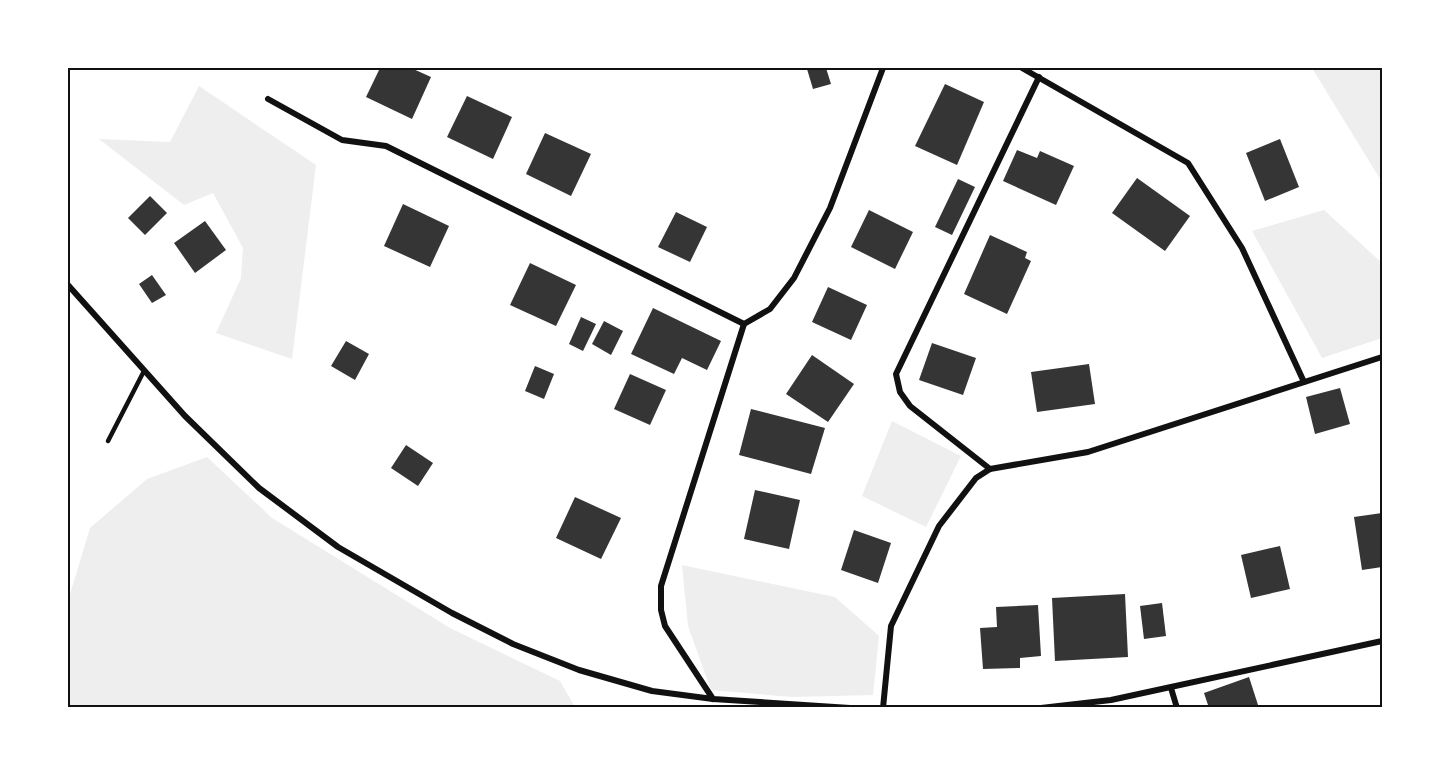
<svg xmlns="http://www.w3.org/2000/svg" width="1450" height="775" font-family="'Fira Sans Condensed',sans-serif">
<style>
.green{fill:#eee}
.building{fill:#353535}
.lines{fill:none;stroke-linecap:round;stroke-linejoin:round}
.service{stroke:#111;stroke-width:4.5}
.minor{stroke:#111;stroke-width:6}
.neatline{fill:none;stroke:#111;stroke-width:2}
</style>
<rect width="100%" height="100%" fill="#fff"/>
<g class="green">
<polygon points="1312,68 1382,68 1382,182"/>
<polygon points="199,86 316,165 292,359 216,333 241,278 243,248 213,193 184,205 99,139 170,142"/>
<polygon points="1324,210 1382,263 1382,338 1322,358 1252,231"/>
<polygon points="892,421 961,456 926,527 862,496"/>
<polygon points="207,457 272,518 450,628 560,681 575,707 68,707 68,601 90,528 147,479"/>
<polygon points="682,565 835,597 879,636 873,695 792,697 711,690 688,626"/>
</g>
<g class="building">
<polygon points="380,68 411,68 431,77 412,119 366,97"/>
<polygon points="813,68 826,68 831,84 813,89 807,69"/>
<polygon points="945,84 984,102 957,165 915,146"/>
<polygon points="467,96 512,117 493,159 447,137"/>
<polygon points="545,133 591,154 571,196 526,174"/>
<polygon points="1280,139 1299,187 1265,201 1246,153"/>
<polygon points="1017,150 1037,158 1040,151 1074,166 1056,205 1003,181"/>
<polygon points="1137,178 1190,216 1165,251 1112,213"/>
<polygon points="958,179 975,187 952,235 935,227"/>
<polygon points="150,196 167,213 145,235 128,218"/>
<polygon points="403,204 449,226 430,267 384,246"/>
<polygon points="869,210 913,232 895,269 851,247"/>
<polygon points="676,212 707,227 690,262 658,247"/>
<polygon points="205,221 226,250 195,273 174,243"/>
<polygon points="990,235 1027,252 1025,258 1031,261 1007,314 964,294"/>
<polygon points="530,263 576,285 556,326 510,305"/>
<polygon points="152,275 166,295 152,303 139,284"/>
<polygon points="828,287 867,305 851,340 812,322"/>
<polygon points="653,308 721,341 707,370 682,358 674,374 631,354"/>
<polygon points="581,317 596,324 583,351 569,344"/>
<polygon points="604,321 623,331 611,355 592,344"/>
<polygon points="346,341 369,354 355,380 331,366"/>
<polygon points="932,343 976,358 963,395 919,380"/>
<polygon points="812,355 854,384 828,422 786,394"/>
<polygon points="1089,364 1095,404 1037,412 1031,372"/>
<polygon points="535,366 554,374 544,399 525,391"/>
<polygon points="630,374 666,390 650,425 614,409"/>
<polygon points="1340,388 1350,424 1315,434 1306,397"/>
<polygon points="751,409 825,428 811,474 739,455"/>
<polygon points="406,445 433,463 418,486 391,468"/>
<polygon points="755,490 800,500 789,549 744,539"/>
<polygon points="575,497 621,518 601,559 556,538"/>
<polygon points="1382,513 1382,567 1362,570 1354,517"/>
<polygon points="854,530 891,543 878,583 841,570"/>
<polygon points="1280,546 1290,589 1251,598 1241,555"/>
<polygon points="1125,594 1128,657 1055,661 1052,598"/>
<polygon points="1162,603 1166,636 1144,639 1140,606"/>
<polygon points="1038,605 1041,656 1020,658 1020,668 983,669 980,628 997,627 996,607"/>
<polygon points="1249,677 1259,708 1209,708 1204,693"/>
</g>
<g class="lines">
<polyline class="service" points="108,441 144,371"/>
<g class="minor">
<polyline points="1022,68 1188,163 1242,248 1304,382"/>
<polyline points="268,99 342,140 386,146 744,324"/>
<polyline points="68,285 185,416 259,488 338,547 452,613 513,644 579,670 652,691 713,699 850,708"/>
<polyline points="990,469 910,406 900,392 896,374 1039,77"/>
<polyline points="1171,688 1177,708"/>
<polyline points="713,699 665,626 661,610 661,586 744,324 770,309 794,278 830,208 883,68"/>
<polyline points="883,708 891,626 939,526 976,478 990,469 1088,452 1382,357"/>
<polyline points="1041,708 1111,700 1382,641"/>
</g>
</g>
<rect width="1450" height="775" fill="none" stroke="#ffffff" stroke-width="138"/>
<rect x="69" y="69" width="1312" height="637" class="neatline"/>
</svg>
